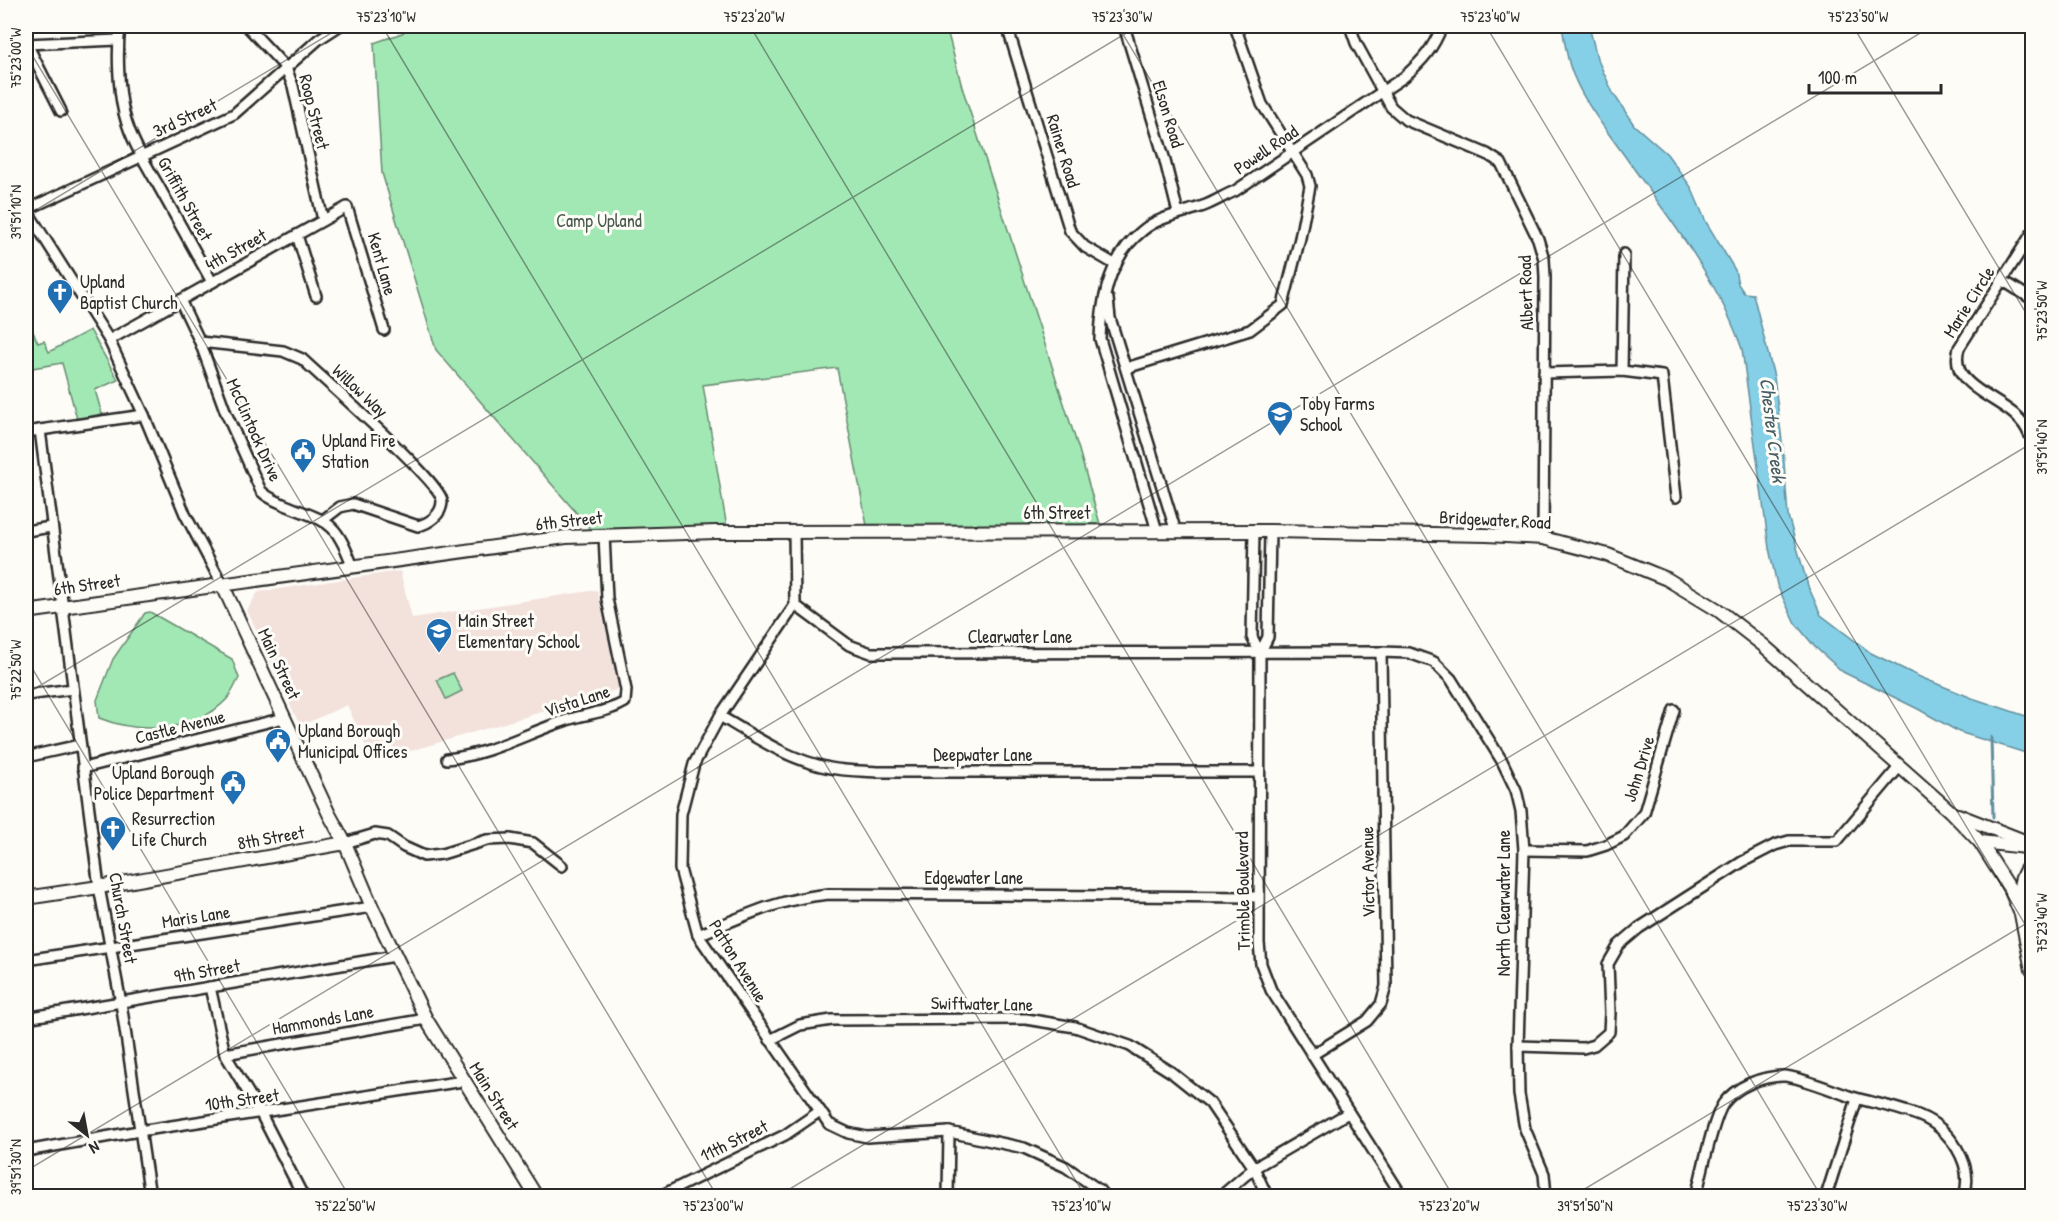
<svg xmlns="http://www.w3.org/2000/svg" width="2058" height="1222" font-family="'Patrick Hand',sans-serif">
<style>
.built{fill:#f3e1dc}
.green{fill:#a2e8b4;stroke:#668a70;stroke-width:1.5}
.water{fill:#86d0e7;stroke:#628e9c;stroke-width:1.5}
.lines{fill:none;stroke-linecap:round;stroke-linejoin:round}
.stream{stroke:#628e9c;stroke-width:3}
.minor-casing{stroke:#2b2b2b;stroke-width:14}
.tertiary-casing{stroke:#2b2b2b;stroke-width:16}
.minor{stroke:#fdfcf7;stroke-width:9}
.tertiary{stroke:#fdfcf7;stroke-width:12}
.ticks{fill:none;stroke:#2b2b2b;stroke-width:1.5;stroke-opacity:0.45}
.labels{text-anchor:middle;stroke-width:6;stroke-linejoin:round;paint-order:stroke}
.street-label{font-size:18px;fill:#2b2b2b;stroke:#fdfcf7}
.park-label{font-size:18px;fill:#495a4d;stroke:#fdfcf7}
.poi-label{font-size:18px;fill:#2b2b2b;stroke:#fdfcf7;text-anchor:start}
.water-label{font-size:20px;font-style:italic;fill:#465d63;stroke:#fdfcf7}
.neatline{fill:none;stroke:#2b2b2b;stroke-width:2}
.ticks-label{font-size:15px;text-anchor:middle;fill:#2b2b2b}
</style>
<rect width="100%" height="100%" fill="#fdfcf7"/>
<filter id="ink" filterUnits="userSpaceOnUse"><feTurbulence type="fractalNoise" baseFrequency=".0167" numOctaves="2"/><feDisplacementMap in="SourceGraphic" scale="12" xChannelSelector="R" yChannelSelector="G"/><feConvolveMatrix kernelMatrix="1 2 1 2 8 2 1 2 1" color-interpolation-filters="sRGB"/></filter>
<g filter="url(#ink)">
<polygon class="built" points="400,571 412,618 597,590 619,689 373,762 347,705 300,726 247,610 258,592"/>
<g class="green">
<polygon points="412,26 946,26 962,87 1079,450 1102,531 868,531 837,368 703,385 728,534 592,531 436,350 382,173 374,43 402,33"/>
<polygon points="26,316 38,343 44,341 49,352 90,330 118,380 95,390 102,414 77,419 62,363 26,369"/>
<path d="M150 612 232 659 239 678C235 685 232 693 227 699 195 733 139 734 99 718L97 700 113 659 145 613Z"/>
<polygon points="453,673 462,691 446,699 437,680"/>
</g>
<path class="water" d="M1562 26H1589L1597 58 1613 93 1634 125 1667 154 1691 187 1706 222 1735 270 1738 284 1744 293 1753 294 1774 377 1783 449 1788 516 1808 586 1821 615 1871 653 1920 677 1972 698 2032 718V755L1959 732 1918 709 1843 672 1815 647 1795 623 1777 585 1769 548 1742 349C1717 277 1668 217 1624 155 1605 128 1580 98 1570 66 1566 53 1564 39 1562 26Z"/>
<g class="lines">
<polyline class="stream" points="1991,737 1993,817"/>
<g class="minor-casing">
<g id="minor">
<path d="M120 26C117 51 118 88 124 113 130 138 145 163 158 185 176 217 194 250 212 282"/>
<polyline points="247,26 286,68 293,86 323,220"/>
<polyline points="1007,26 1070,231 1085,247 1116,265"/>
<polyline points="1124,26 1164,157 1178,213"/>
<polyline points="1350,26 1356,43 1391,107 1406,120 1487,154 1501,163 1538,239 1544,259 1545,277 1543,538"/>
<polyline points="2027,26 2032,29"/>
<polyline points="26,44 118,40"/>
<polyline points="27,44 61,111"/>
<polyline points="26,209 109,340 144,415 185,514 223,586"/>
<polyline points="26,210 234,114 319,39 339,26"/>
<polyline points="297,235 316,296"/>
<polyline points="2002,280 2032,299"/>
<polyline points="1108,299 1110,318 1176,532"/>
<path d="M180 300 200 342 226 413 261 491C268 498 276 501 285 505 330 523 335 520 353 567"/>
<polyline points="109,340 347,207 384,330"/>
<path d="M200 342 283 351 302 359C322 378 442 483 442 501 442 515 429 523 418 526L353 504 340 507 323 520"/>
<polyline points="1126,368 1250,330 1283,305 1300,238 1310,186 1307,175 1262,104 1235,26"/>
<polyline points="1622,371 1624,254"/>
<polyline points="1544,373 1622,371 1662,376 1676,497"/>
<polyline points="40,430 99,887 121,1003 150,1196"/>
<polyline points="26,432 144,415"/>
<path d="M2029 434C2015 397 1946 393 1959 348L2032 233"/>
<polyline points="26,531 51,527"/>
<path d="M1157 531 1100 339C1101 301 1110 256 1142 231 1159 216 1186 213 1206 205 1216 201 1225 195 1235 191L1404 77C1423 60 1433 49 1442 26"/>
<polyline points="1254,531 1252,637 1260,653 1259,943 1261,964 1271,990 1402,1196"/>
<polyline points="794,532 795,605 720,716 694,764 681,814 680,869 698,935 829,1124 848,1133 867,1137 949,1132 1024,1148 1066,1167 1099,1190 1104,1196"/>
<polyline points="795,605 849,645 871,653 1381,652 1409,653 1434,662 1451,679 1502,761 1516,790 1521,811 1524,850 1518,1046 1519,1094 1525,1129 1544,1174 1546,1196"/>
<polyline points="1260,653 1268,637 1270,531"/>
<polyline points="26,695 73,689"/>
<path d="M720 716C755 737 789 760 830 768 845 771 862 771 877 772H1259"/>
<polyline points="26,757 80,745"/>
<path d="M447 759C489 755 527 733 567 720 587 713 607 713 625 702L626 690 607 599 604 535"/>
<polyline points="83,768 284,718"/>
<polyline points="345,843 375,834 388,836 404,847 424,856 442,854 487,840 510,839 533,843 562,866"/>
<polyline points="1524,850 1587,851 1606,845 1624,836 1644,813 1674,710"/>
<path d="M698 935C744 916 778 899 829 894L1258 897"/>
<polyline points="26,960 372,907"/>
<polyline points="210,987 225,1054 261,1114 303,1196"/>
<polyline points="26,1018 395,956"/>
<polyline points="770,1040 800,1025 832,1020 1026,1019 1075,1027 1130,1046 1171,1072 1210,1103 1254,1168 1267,1196"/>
<polyline points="1518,1046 1583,1048 1594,1045 1609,1032 1610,1013 1608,964 1619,945 1639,928 1742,862 1775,845 1789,841 1837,841 1900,766"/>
<polyline points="225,1054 426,1019"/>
<polyline points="1312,1055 1367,1021 1381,1004 1386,986 1381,652"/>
<polyline points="26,1151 139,1131 463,1081"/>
<polyline points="660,1196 785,1135 820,1111"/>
<polyline points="948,1196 949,1132"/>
<polyline points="1221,1196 1254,1168 1348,1113"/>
<path d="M1696 1196C1702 1174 1712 1121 1723 1104 1736 1086 1762 1076 1784 1076 1797 1076 1834 1091 1849 1096 1872 1103 1897 1107 1920 1116 1949 1128 1975 1164 1964 1196"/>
<polyline points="1826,1196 1857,1099"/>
</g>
</g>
<g class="tertiary-casing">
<g id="tertiary">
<polyline points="223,586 329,814 345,843 372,907 426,1019 536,1196"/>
<polyline points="26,612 566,537 716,532 1270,531 1487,535 1543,538 1608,555 1667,579 1718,610 1763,645 1950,811 1980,842 2010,889 2021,914 2032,970"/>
<polyline points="1958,815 2032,844"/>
<polyline points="1980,842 2026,847"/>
<polyline points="26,898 99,887 345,843"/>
<path d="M2020 901C2019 884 2021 874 2032 862"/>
</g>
</g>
<use href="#minor" class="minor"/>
<use href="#tertiary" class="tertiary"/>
</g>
</g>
<path class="ticks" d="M382 26 1085 1196M750 26 1453 1196M1118 26 1821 1196M1486 26 2032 936M1853 26 2032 323M26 45 717 1196M26 216 343 26M26 658 349 1196M26 694 1138 26M26 1171 1932 26M778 1196 2032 443M1573 1196 2032 920"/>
<defs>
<g id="church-pin" transform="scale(1.35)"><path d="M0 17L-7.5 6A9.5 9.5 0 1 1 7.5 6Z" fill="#1f6fb2" stroke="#fdfcf7"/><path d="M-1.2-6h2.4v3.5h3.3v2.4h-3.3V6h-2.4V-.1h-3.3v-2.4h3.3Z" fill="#fff"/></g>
<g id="school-pin" transform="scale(1.35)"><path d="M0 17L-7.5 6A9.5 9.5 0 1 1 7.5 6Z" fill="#1f6fb2" stroke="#fdfcf7"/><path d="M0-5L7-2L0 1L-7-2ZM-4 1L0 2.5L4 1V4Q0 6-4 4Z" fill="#fff"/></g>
<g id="civic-pin" transform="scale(1.35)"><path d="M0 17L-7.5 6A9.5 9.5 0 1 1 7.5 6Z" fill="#1f6fb2" stroke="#fdfcf7"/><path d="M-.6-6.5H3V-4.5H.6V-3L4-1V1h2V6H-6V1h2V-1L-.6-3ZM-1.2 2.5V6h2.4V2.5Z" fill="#fff"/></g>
</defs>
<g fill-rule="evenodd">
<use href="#church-pin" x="60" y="292"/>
<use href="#school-pin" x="1280" y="414"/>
<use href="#civic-pin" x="303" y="451"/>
<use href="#school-pin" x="439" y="631"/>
<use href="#civic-pin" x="278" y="741"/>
<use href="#civic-pin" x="233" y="783"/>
<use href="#church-pin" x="113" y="829"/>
</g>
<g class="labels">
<g class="street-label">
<text transform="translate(314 112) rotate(76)" y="6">Roop Street</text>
<text transform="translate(1168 114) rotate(73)" y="6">Elson Road</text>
<text transform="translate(185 118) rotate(-25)" y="6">3rd Street</text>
<text transform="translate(1266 150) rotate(-34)" y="6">Powell Road</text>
<text transform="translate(1063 151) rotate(73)" y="6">Rainer Road</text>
<text transform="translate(185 199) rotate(61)" y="6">Griffith Street</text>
<text transform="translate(236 250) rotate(-29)" y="6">4th Street</text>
<text transform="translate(382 264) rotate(74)" y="6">Kent Lane</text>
<text transform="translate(1526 293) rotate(-92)" y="6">Albert Road</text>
<text transform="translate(1969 302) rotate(-58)" y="6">Marie Circle</text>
<text transform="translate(360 391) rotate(43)" y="6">Willow Way</text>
<text transform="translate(254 430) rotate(66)" y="6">McClintock Drive</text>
<text x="1057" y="519">6th Street</text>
<text transform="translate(1495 520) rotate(3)" y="6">Bridgewater Road</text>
<text transform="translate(569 521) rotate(-6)" y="6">6th Street</text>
<text transform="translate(87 585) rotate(-8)" y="6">6th Street</text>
<text x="1020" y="643">Clearwater Lane</text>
<text transform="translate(279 664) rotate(65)" y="6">Main Street</text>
<text transform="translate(577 701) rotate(-18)" y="6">Vista Lane</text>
<text transform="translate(180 727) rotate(-14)" y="6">Castle Avenue</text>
<text x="983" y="761">Deepwater Lane</text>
<text transform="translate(1639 769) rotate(-73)" y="6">John Drive</text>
<text transform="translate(271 838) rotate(-10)" y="6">8th Street</text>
<text transform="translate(1368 872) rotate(-91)" y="6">Victor Avenue</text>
<text x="974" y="884">Edgewater Lane</text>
<text transform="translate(1243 891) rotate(-91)" y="6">Trimble Boulevard</text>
<text transform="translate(1504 903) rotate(-90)" y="6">North Clearwater Lane</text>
<text transform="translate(196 917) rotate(-9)" y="6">Maris Lane</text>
<text transform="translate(123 918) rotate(80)" y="6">Church Street</text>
<text transform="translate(738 961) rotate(58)" y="6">Patton Avenue</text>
<text transform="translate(207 971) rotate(-10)" y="6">9th Street</text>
<text transform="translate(982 1004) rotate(1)" y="6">Swiftwater Lane</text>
<text transform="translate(323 1020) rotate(-10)" y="6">Hammonds Lane</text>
<text transform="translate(494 1096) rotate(58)" y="6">Main Street</text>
<text transform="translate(242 1100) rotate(-8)" y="6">10th Street</text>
<text transform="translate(734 1141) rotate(-26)" y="6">11th Street</text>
</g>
<g class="park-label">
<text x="599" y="227">Camp Upland</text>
</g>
<g class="poi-label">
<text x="80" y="288">Upland<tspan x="80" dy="21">Baptist Church</tspan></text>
<text x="1300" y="410">Toby Farms<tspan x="1300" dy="21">School</tspan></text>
<text x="322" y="447">Upland Fire<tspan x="322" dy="21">Station</tspan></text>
<text x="458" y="627">Main Street<tspan x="458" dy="21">Elementary School</tspan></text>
<text x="298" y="737">Upland Borough<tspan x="298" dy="21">Municipal Offices</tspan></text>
<text x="214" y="779" text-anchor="end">Upland Borough<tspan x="214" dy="21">Police Department</tspan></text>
<text x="132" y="825">Resurrection<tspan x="132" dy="21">Life Church</tspan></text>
</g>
<g class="water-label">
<text transform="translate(1773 430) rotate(83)" y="7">Chester Creek</text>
</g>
</g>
<rect width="2058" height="1222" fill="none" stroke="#fdfcf7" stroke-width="66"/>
<g transform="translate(87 1135) rotate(149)" stroke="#fdfcf7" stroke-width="4.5" paint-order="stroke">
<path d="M0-4.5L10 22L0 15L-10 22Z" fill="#2b2b2b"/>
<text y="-9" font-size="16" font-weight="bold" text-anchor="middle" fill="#2b2b2b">N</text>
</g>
<path d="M1809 84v9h132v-9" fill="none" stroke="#2b2b2b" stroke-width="3"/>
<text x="1818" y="84" font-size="18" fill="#2b2b2b" stroke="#fdfcf7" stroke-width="4.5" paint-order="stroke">100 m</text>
<rect x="33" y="33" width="1992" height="1156" class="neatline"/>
<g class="ticks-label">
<text x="386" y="22">75°23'10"W</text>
<text x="754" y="22">75°23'20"W</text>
<text x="1122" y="22">75°23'30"W</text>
<text x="1490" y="22">75°23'40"W</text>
<text x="1858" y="22">75°23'50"W</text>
<text transform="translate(16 58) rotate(-90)" y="5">75°23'00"W</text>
<text transform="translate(16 212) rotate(-90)" y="5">39°51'10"N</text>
<text transform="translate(2042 311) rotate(-90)" y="5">75°23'50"W</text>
<text transform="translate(2042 447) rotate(-90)" y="5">39°51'40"N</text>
<text transform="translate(16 670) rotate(-90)" y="5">75°22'50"W</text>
<text transform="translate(2042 923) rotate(-90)" y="5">75°23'40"W</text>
<text transform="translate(16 1167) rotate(-90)" y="5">39°51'30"N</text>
<text x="345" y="1211">75°22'50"W</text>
<text x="713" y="1211">75°23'00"W</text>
<text x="1081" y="1211">75°23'10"W</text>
<text x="1449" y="1211">75°23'20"W</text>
<text x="1585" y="1211">39°51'50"N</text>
<text x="1817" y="1211">75°23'30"W</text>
</g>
</svg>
